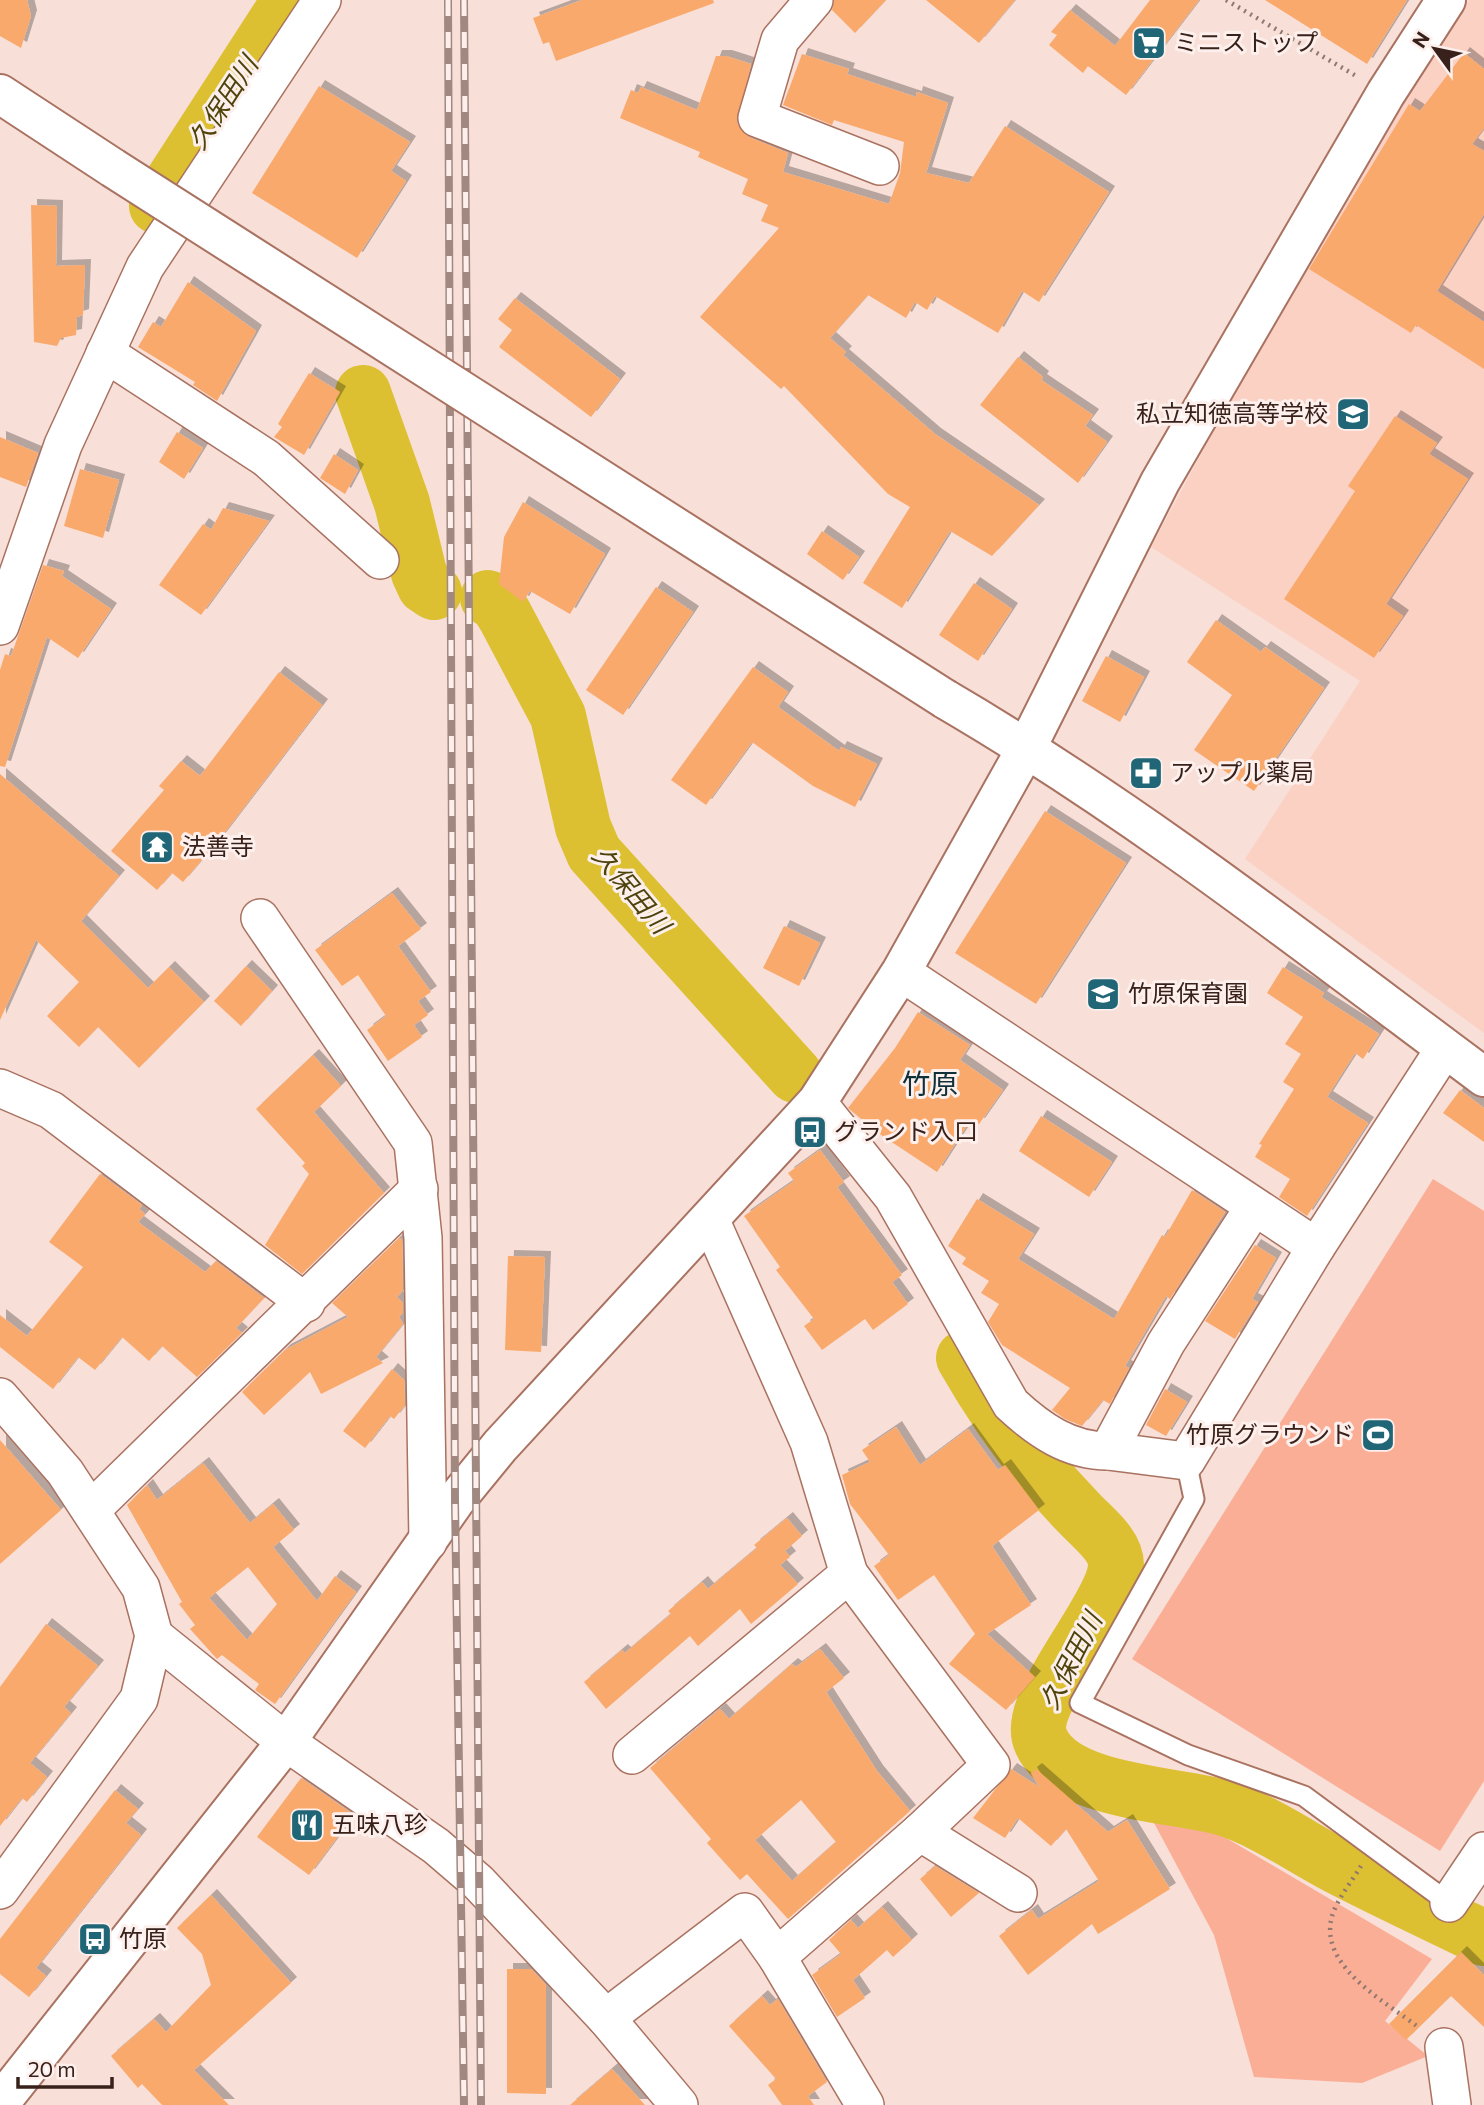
<svg xmlns="http://www.w3.org/2000/svg" width="1484" height="2105" font-family="Commissioner,'Noto Sans JP',sans-serif">
<style>
.built{fill:#fbd1c4}
.green{fill:#fbae96}
.lines{fill:none;stroke-linecap:round;stroke-linejoin:round}
.river{stroke:#dcc032;stroke-width:56}
.building{fill:#faa96c;fill-rule:evenodd;filter:url(#shadow)}
.service-casing{stroke:#a97261;stroke-width:23}
.minor-casing{stroke:#a97261;stroke-width:40}
.tertiary-casing{stroke:#a97261;stroke-width:42}
.path{stroke:#907870;stroke-width:4.5;stroke-dasharray:2 5;stroke-linecap:butt}
.service{stroke:#fff;stroke-width:19}
.minor{stroke:#fff;stroke-width:37}
.tertiary{stroke:#fff;stroke-width:38}
.rail-casing{stroke:#a18981;stroke-width:8}
.rail{stroke:#fcefec;stroke-width:5;stroke-dasharray:16;stroke-linecap:butt}
.tertiary-bridge-casing{stroke:#a97261;stroke-width:42;stroke-linecap:butt}
.tertiary-bridge{stroke:#fff;stroke-width:38}
.labels{text-anchor:middle;stroke-width:6;stroke-linejoin:round;paint-order:stroke}
.poi-label{font-size:24px;fill:#38211a;stroke:#fcefec;text-anchor:start}
.water-label{font-size:26px;font-style:italic;fill:#4e430a;stroke:#fcefec}
.quarter-label{font-size:28px;fill:#0f3038;stroke:#fcefec}
</style>
<defs>
<filter id="shadow"><feDropShadow dx="6" dy="-6" stdDeviation="0" flood-color="#0004"/></filter>
</defs>
<rect width="100%" height="100%" fill="#f8dfd7"/>
<polygon class="built" points="1469,0 1484,0 1484,1033 1245,859 1360,681 1151,547 1295,280 1388,123"/>
<g class="green">
<polygon points="1433,1179 1484,1211 1484,1781 1440,1851 1132,1659"/>
<polygon points="1192,1818 1432,1959 1385,2021 1428,2056 1362,2083 1254,2077 1214,1935 1153,1821"/>
</g>
<g class="lines">
<g class="river">
<polyline points="157,206 290,0"/>
<polyline points="363,393 402,503 419,573 425,586 434,592"/>
<polyline points="488,598 497,603 505,616 558,716 583,827 594,853 795,1075"/>
<path d="M964 1358C997 1416 1034 1467 1080 1514 1093 1528 1116 1545 1116 1565 1116 1607 1023 1702 1041 1741 1064 1793 1177 1794 1224 1808 1263 1820 1301 1847 1337 1866 1385 1891 1435 1914 1484 1938"/>
</g>
</g>
<g class="building">
<polygon points="0,0 27,0 31,16 21,48 0,36"/>
<polygon points="582,0 713,0 714,3 556,61 549,42 543,44 533,18"/>
<polygon points="834,0 886,0 855,33 832,10"/>
<polygon points="926,0 1015,0 979,43"/>
<polygon points="1150,0 1199,0 1126,95 1088,66 1083,73 1049,45 1057,35 1051,32 1070,10 1115,46"/>
<polygon points="1265,0 1407,0 1367,64"/>
<polygon points="1464,53 1484,69 1484,128 1472,144 1484,151 1484,214 1437,291 1484,322 1484,369 1416,325 1411,333 1309,269 1409,104 1420,111"/>
<polygon points="802,54 849,69 847,74 916,97 917,92 948,103 926,173 969,183 1005,126 1109,192 1039,302 1022,291 998,333 935,296 927,310 915,302 906,318 868,295 830,338 846,352 843,355 935,434 1039,505 992,556 950,531 902,608 863,583 910,507 888,494 784,386 781,389 700,317 779,228 761,221 768,205 742,194 748,179 698,157 700,152 620,118 631,90 638,93 641,87 697,110 716,56 726,56 751,64 737,123 749,137 788,153 783,172 889,204 900,173 904,142 834,120 832,125 783,105"/>
<polygon points="319,86 410,142 391,171 406,181 357,258 252,193"/>
<polygon points="31,205 57,206 56,266 85,265 83,315 77,317 76,335 61,338 57,346 34,342"/>
<polygon points="188,282 256,331 217,401 193,385 195,382 138,347 153,322 161,327"/>
<polygon points="515,298 620,379 591,417 499,347 512,330 498,319"/>
<polygon points="1018,357 1043,377 1041,380 1093,415 1085,426 1107,442 1078,483 980,405"/>
<polygon points="309,373 340,392 304,455 274,437 282,427 278,424"/>
<polygon points="1395,416 1437,443 1429,454 1468,479 1386,604 1403,616 1374,658 1284,599 1355,491 1348,486"/>
<polygon points="177,432 203,448 184,479 159,462"/>
<polygon points="0,437 38,453 26,487 0,477"/>
<polygon points="334,454 358,470 345,494 320,478"/>
<polygon points="80,469 119,480 103,538 64,526"/>
<polygon points="523,502 605,554 570,614 530,591 523,602 499,584 504,537"/>
<polygon points="223,508 269,521 201,615 159,585 203,524 211,530"/>
<polygon points="822,531 859,557 843,580 807,554"/>
<polygon points="43,565 64,571 62,576 111,609 78,658 47,637 5,767 0,766 0,670 5,654 11,656"/>
<polygon points="974,583 1012,609 978,661 939,635"/>
<polygon points="656,587 693,612 623,715 586,690"/>
<polygon points="1216,620 1261,652 1265,647 1324,688 1254,791 1194,750 1232,695 1187,662"/>
<polygon points="1106,656 1144,677 1120,722 1082,701"/>
<polygon points="753,667 788,692 778,707 839,751 841,747 877,764 855,807 813,786 752,742 706,805 671,780"/>
<polygon points="279,672 322,705 222,836 183,882 172,873 157,890 111,851 164,790 159,786 181,761 200,776"/>
<polygon points="0,774 119,876 81,921 148,988 169,967 204,1002 139,1068 98,1027 79,1047 47,1016 79,982 36,940 0,1020"/>
<polygon points="1045,811 1126,863 1036,1004 955,953"/>
<polygon points="392,893 421,929 398,946 431,992 418,1001 428,1015 414,1025 422,1037 388,1061 367,1030 386,1016 358,975 342,986 315,950"/>
<polygon points="784,926 820,943 799,986 763,968"/>
<polygon points="246,966 272,991 241,1026 214,1001"/>
<polygon points="1283,967 1324,993 1321,997 1379,1034 1363,1059 1355,1053 1327,1097 1368,1123 1307,1216 1279,1197 1290,1179 1255,1157 1262,1145 1259,1144 1294,1089 1283,1082 1301,1054 1285,1044 1303,1017 1267,993"/>
<polygon points="918,1012 970,1045 960,1060 1003,1090 979,1124 971,1119 937,1172 878,1133 848,1108 895,1048"/>
<polygon points="313,1055 341,1086 314,1112 384,1193 302,1274 265,1245 309,1174 302,1166 305,1163 256,1109"/>
<polygon points="1460,1090 1484,1108 1484,1142 1443,1113"/>
<polygon points="1041,1116 1112,1162 1089,1197 1019,1151"/>
<polygon points="820,1150 844,1182 837,1187 902,1275 892,1282 908,1304 873,1330 865,1319 822,1350 804,1326 814,1319 776,1270 780,1267 744,1216 794,1181 788,1173"/>
<polygon points="100,1174 142,1205 139,1209 145,1214 138,1222 205,1272 216,1261 264,1298 236,1328 242,1333 197,1377 162,1346 149,1361 122,1337 95,1370 78,1357 53,1389 0,1347 0,1315 27,1336 83,1267 49,1242"/>
<polygon points="1192,1190 1225,1212 1170,1299 1166,1296 1125,1366 1129,1368 1110,1404 1103,1400 1082,1426 1065,1419 1052,1410 1070,1388 1002,1345 988,1322 999,1304 981,1293 989,1281 962,1264 966,1258 948,1246 977,1199 1034,1234 1018,1259 1114,1319 1162,1235 1165,1237"/>
<polygon points="399,1238 402,1240 403,1290 397,1297 403,1303 403,1313 399,1317 403,1324 376,1357 383,1363 321,1394 310,1372 264,1415 242,1392 285,1350 348,1317 332,1303"/>
<polygon points="1255,1245 1276,1258 1252,1299 1258,1302 1235,1339 1205,1321"/>
<polygon points="508,1256 545,1257 541,1352 505,1350"/>
<polygon points="392,1369 404,1380 405,1405 394,1419 390,1416 365,1448 343,1431"/>
<polygon points="1165,1389 1187,1402 1166,1436 1146,1425"/>
<polygon points="896,1427 920,1465 968,1429 998,1470 1005,1465 1039,1510 992,1546 1031,1605 987,1634 1035,1677 1006,1710 949,1664 975,1634 934,1575 898,1600 874,1566 889,1555 850,1504 842,1475 870,1462 862,1450"/>
<polygon points="0,1440 61,1510 0,1564"/>
<path d="M203 1463 250 1523 273 1504 294 1530 273 1547 317 1601 335 1576 356 1592 275 1704 255 1690 259 1684 222 1655 217 1659 190 1629 195 1625 179 1604 182 1602 127 1505 147 1485 157 1500ZM248 1567 277 1604 247 1640 209 1598Z"/>
<polygon points="787,1518 802,1536 785,1551 790,1557 780,1565 798,1584 751,1624 740,1609 698,1646 690,1636 606,1709 584,1682 622,1650 625,1653 671,1614 668,1611 702,1582 708,1589 757,1548 754,1545"/>
<polygon points="46,1624 98,1666 64,1707 71,1713 30,1763 47,1777 27,1802 22,1798 0,1826 0,1687"/>
<path d="M820 1649 844 1678 826 1692 877 1771 910 1811 788 1919 747 1874 740 1880 707 1843 711 1839 650 1768 720 1709 729 1719 792 1664 796 1667ZM801 1800 836 1842 792 1881 755 1840Z"/>
<polygon points="1011,1769 1039,1787 1031,1773 1036,1769 1108,1832 1127,1820 1170,1889 1098,1934 1092,1924 1028,1975 999,1936 1032,1910 1038,1919 1099,1881 1066,1829 1051,1846 1018,1818 1005,1838 973,1818"/>
<polygon points="301,1778 354,1815 309,1875 257,1837"/>
<polygon points="115,1790 138,1809 126,1823 141,1835 36,1968 46,1976 29,1997 0,1974 0,1939"/>
<polygon points="935,1866 979,1893 951,1917 920,1879"/>
<polygon points="211,1895 291,1983 194,2070 229,2105 162,2105 142,2084 138,2088 111,2056 154,2019 166,2032 211,1985 202,1954 177,1928"/>
<polygon points="882,1907 912,1940 893,1957 887,1950 853,1980 865,1998 837,2017 812,1975 841,1954 829,1940 851,1920 858,1928"/>
<polygon points="1461,1952 1484,1975 1484,2027 1451,1996 1406,2040 1389,2024"/>
<polygon points="507,1969 531,1969 546,1985 546,2094 507,2093"/>
<polygon points="762,1996 770,2005 778,1999 827,2082 808,2096 814,2105 782,2105 768,2085 776,2079 729,2026"/>
<polygon points="612,2069 645,2105 570,2105"/>
</g>
<g class="lines">
<g class="service-casing">
<polyline id="service" points="1186,1461 1194,1499 1080,1703 1188,1755 1304,1796 1449,1903"/>
</g>
<g class="minor-casing">
<g id="minor">
<polyline points="814,0 780,40 757,118 880,166"/>
<polyline points="105,353 266,458 380,560"/>
<polyline points="0,626 63,445 145,267 322,0"/>
<polyline points="260,918 413,1143 423,1238 428,1542"/>
<polyline points="901,972 1316,1247 1445,1048"/>
<polyline points="0,1088 51,1110 306,1303"/>
<path d="M817 1102 893 1197 1011 1404C1039 1430 1069 1451 1108 1451L1166 1343 1254 1207"/>
<polyline points="0,1397 65,1472 141,1588 154,1636 139,1699 0,1890"/>
<polyline points="1108,1451 1186,1461 1316,1247"/>
<polyline points="91,1510 419,1189"/>
<polyline points="154,1636 286,1742 436,1846 478,1882 606,2018 679,2105"/>
<polyline points="632,1755 849,1574"/>
<polyline points="920,1832 1018,1893"/>
<polyline points="1449,1903 1484,1851"/>
<polyline points="777,1957 865,2105"/>
<polyline points="606,2018 745,1912 777,1957 920,1832 991,1765 849,1574 809,1442 710,1219"/>
<polyline points="1444,2047 1452,2105"/>
</g>
</g>
<g class="tertiary-casing">
<g id="tertiary">
<polyline points="0,94 113,168"/>
<path d="M945 699C1135 810 1308 946 1484 1077"/>
<polyline points="0,2103 286,1742 455,1501 500,1446 817,1102 901,972 1027,747 1160,482 1386,93 1446,0"/>
</g>
</g>
<g class="path">
<polyline points="1226,0 1358,77"/>
<path d="M1361 1866C1352 1881 1339 1897 1333 1913 1315 1965 1385 2001 1418 2027"/>
</g>
<use href="#service" class="service"/>
<use href="#minor" class="minor"/>
<use href="#tertiary" class="tertiary"/>
<g class="rail-casing">
<g id="rail">
<polyline points="448,0 455,1501 464,2105"/>
<polyline points="464,0 481,2105"/>
</g>
</g>
<use href="#rail" class="rail"/>
<g class="tertiary-bridge-casing">
<polyline id="tertiary-bridge" points="113,168 945,699"/>
</g>
<use href="#tertiary-bridge" class="tertiary-bridge"/>
</g>
<defs>
<g id="supermarket-square" transform="scale(1.75)"><rect x="-9" y="-9" width="18" height="18" rx="4" fill="#216677" stroke="#fcefec"/><path d="M-6-5.5h2.5l.6 2H6L4.5 2H-2.5L-4.4-4H-6ZM-1.5 3.2a1.3 1.3 0 1 0 .1 0ZM3 3.2a1.3 1.3 0 1 0 .1 0Z" fill="#fff"/></g>
<g id="school-square" transform="scale(1.75)"><rect x="-9" y="-9" width="18" height="18" rx="4" fill="#216677" stroke="#fcefec"/><path d="M0-5L7-2L0 1L-7-2ZM-4 1L0 2.5L4 1V4Q0 6-4 4Z" fill="#fff"/></g>
<g id="pharmacy-square" transform="scale(1.75)"><rect x="-9" y="-9" width="18" height="18" rx="4" fill="#216677" stroke="#fcefec"/><path d="M-2-6h4v4h4v4h-4v4h-4v-4h-4v-4h4Z" fill="#fff"/></g>
<g id="temple-square" transform="scale(1.75)"><rect x="-9" y="-9" width="18" height="18" rx="4" fill="#216677" stroke="#fcefec"/><path d="M0-6L5-2H3V0L6.5 2.5H4V6H1.5V3h-3V6H-4V2.5H-6.5L-3 0V-2H-5Z" fill="#fff"/></g>
<g id="bus-square" transform="scale(1.75)"><rect x="-9" y="-9" width="18" height="18" rx="4" fill="#216677" stroke="#fcefec"/><path d="M-5-6H5V4H4V6H2V4H-2V6H-4V4H-5ZM-3.5-4V0h7V-4ZM-3.5 1.2v1.5H-2V1.2ZM2 1.2v1.5H3.5V1.2Z" fill="#fff"/></g>
<g id="stadium-square" transform="scale(1.75)"><rect x="-9" y="-9" width="18" height="18" rx="4" fill="#216677" stroke="#fcefec"/><path d="M0-5a6.5 5 0 1 0 0 10a6.5 5 0 1 0 0-10ZM-3.5-1.8h7v3.6h-7Z" fill="#fff"/></g>
<g id="restaurant-square" transform="scale(1.75)"><rect x="-9" y="-9" width="18" height="18" rx="4" fill="#216677" stroke="#fcefec"/><path d="M-5-6h1v4h1v-4h1v4h1v-4h1v5L-1.5 .5V6h-2V.5L-5-1ZM5-6V6H3V1.5H1.5Q1.5-4 5-6Z" fill="#fff"/></g>
</defs>
<g fill-rule="evenodd">
<use href="#supermarket-square" x="1149" y="43"/>
<use href="#school-square" x="1353" y="414"/>
<use href="#pharmacy-square" x="1146" y="773"/>
<use href="#temple-square" x="157" y="847"/>
<use href="#school-square" x="1103" y="994"/>
<use href="#bus-square" x="810" y="1132"/>
<use href="#stadium-square" x="1378" y="1435"/>
<use href="#restaurant-square" x="307" y="1825"/>
<use href="#bus-square" x="95" y="1939"/>
</g>
<g class="labels">
<g class="poi-label">
<text x="1174" y="51">ミニストップ</text>
<text x="1328" y="422" text-anchor="end">私立知徳高等学校</text>
<text x="1170" y="781">アップル薬局</text>
<text x="182" y="855">法善寺</text>
<text x="1128" y="1002">竹原保育園</text>
<text x="834" y="1140">グランド入口</text>
<text x="1354" y="1443" text-anchor="end">竹原グラウンド</text>
<text x="332" y="1833">五味八珍</text>
<text x="119" y="1947">竹原</text>
</g>
<g class="water-label">
<text transform="translate(223 103) rotate(-57)" y="9">久保田川</text>
<text transform="translate(631 890) rotate(50)" y="9">久保田川</text>
<text transform="translate(1071 1661) rotate(-63)" y="9">久保田川</text>
</g>
<g class="quarter-label">
<text x="930" y="1094">竹原</text>
</g>
</g>
<g transform="translate(1435 49) rotate(303)" stroke="#fcefec" stroke-width="5" paint-order="stroke">
<path d="M0-5L12 26L0 18L-12 26Z" fill="#38211a"/>
<text y="-10" font-size="19" font-weight="bold" text-anchor="middle" fill="#38211a">N</text>
</g>
<path d="M18 2077v10h94v-10" fill="none" stroke="#38211a" stroke-width="3.5"/>
<text x="28" y="2077" font-size="21" fill="#38211a" stroke="#fcefec" stroke-width="5" paint-order="stroke">20 m</text>
</svg>
